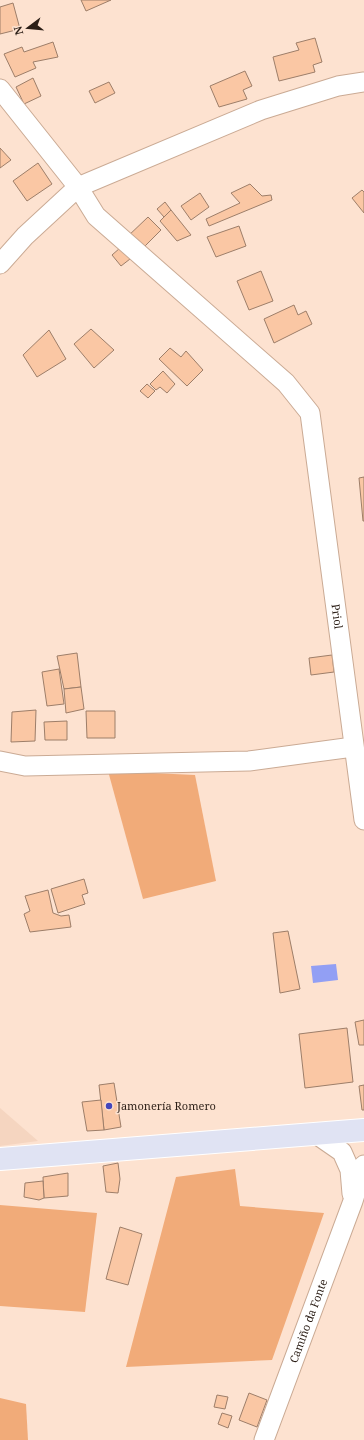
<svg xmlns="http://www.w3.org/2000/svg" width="364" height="1440" font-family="'Noto Serif',serif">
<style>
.built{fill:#f5d5c0}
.green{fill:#f1ab79}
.water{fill:#929ff4}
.building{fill:#fac7a4;stroke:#9d7e69}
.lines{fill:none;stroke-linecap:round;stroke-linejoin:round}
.minor-casing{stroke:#caaa94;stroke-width:21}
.major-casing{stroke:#fff;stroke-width:24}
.minor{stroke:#fff;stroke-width:19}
.major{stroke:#e0e3f3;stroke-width:22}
.poi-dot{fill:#4446bb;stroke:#fde2d0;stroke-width:1.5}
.labels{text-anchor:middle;stroke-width:3;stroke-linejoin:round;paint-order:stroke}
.street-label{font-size:11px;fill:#2b1e16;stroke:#fde2d0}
.poi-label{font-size:11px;fill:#2b1e16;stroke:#fde2d0;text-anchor:start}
</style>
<rect width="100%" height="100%" fill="#fde2d0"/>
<polygon class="built" points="0,1108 38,1141 0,1146"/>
<g class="green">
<polygon points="108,771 195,775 216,881 143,899"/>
<polygon points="235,1169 240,1206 324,1213 272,1360 126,1367 176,1177"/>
<polygon points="0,1205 97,1213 85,1312 0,1306"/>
<polygon points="0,1398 26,1404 28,1440 0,1440"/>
</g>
<polygon class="water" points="336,964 338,980 313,983 311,966"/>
<g class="building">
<polygon points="81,0 111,0 86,11"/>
<polygon points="13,3 20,29 0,34 0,7"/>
<polygon points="315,38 322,62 313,65 315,72 279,81 273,57 299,50 296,43"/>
<polygon points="53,42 58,57 33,62 36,68 15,77 4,54 22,47 24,52"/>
<polygon points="245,71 252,86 243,90 247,99 219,107 210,86"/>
<polygon points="33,78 41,96 24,104 16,87"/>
<polygon points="109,82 115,93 95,103 89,91"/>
<polygon points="0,148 11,160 0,168"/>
<polygon points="38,163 52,184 27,201 13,181"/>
<polygon points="250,184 262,196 271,195 272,200 209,226 206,219 240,203 231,193"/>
<polygon points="362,190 364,192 364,213 352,198"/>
<polygon points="200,193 209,207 191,220 181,206"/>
<polygon points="165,202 171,210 164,217 157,209"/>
<polygon points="171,210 191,235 177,241 160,221"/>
<polygon points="148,217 161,230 141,250 126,238"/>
<polygon points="239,226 246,246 216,257 207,237"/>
<polygon points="120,248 130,259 121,266 112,255"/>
<polygon points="261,271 273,301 249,310 237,281"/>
<polygon points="294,305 298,315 306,311 312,324 274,343 264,319"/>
<polygon points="91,329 114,350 94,368 74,344"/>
<polygon points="49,330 66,359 37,377 23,355"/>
<polygon points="170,348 181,357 186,351 203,370 187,386 159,359"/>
<polygon points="163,371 175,384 167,393 160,387 156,390 150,384"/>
<polygon points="147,384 155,391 148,398 140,391"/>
<polygon points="364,477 364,521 363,521 359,478"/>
<polygon points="77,653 81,687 64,689 57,656"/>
<polygon points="332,655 334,672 311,675 309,658"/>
<polygon points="59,669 64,704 47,706 42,672"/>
<polygon points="81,687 84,709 66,713 64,689"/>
<polygon points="36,710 35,741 11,742 12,712"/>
<polygon points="86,711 115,711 115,738 87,738"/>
<polygon points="67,721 67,740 45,740 44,722"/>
<polygon points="84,879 88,893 82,895 85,904 58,913 51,889"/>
<polygon points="48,890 53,913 61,916 69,915 71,927 30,932 24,914 30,911 25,896"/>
<polygon points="288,931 300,989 280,993 273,933"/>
<polygon points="364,1020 364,1045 359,1045 355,1022"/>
<polygon points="347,1028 353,1082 305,1088 299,1034"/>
<polygon points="114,1083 121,1127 104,1130 99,1085"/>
<polygon points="364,1085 364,1110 362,1110 359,1086"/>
<polygon points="101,1100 104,1130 87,1131 82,1102"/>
<polygon points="118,1163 120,1179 118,1193 106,1192 103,1166"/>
<polygon points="68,1173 68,1196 44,1198 43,1177"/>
<polygon points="43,1181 44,1198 39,1200 24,1197 25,1183"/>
<polygon points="120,1227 142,1234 128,1285 106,1279"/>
<polygon points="249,1393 267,1400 257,1427 239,1420"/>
<polygon points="217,1395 228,1397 225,1409 214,1407"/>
<polygon points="222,1413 232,1416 228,1428 218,1424"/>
</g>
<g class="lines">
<g class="minor-casing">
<g id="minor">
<path id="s1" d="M0 89 78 187 96 216 286 383 310 413 364 820"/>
<polyline points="0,264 25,236 78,187 261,110 338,86 364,82"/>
<polyline points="0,761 25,766 249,761 353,747"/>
<polyline points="316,1134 342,1152 350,1170 352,1194"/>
<path id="s2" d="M264 1440 353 1201 364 1165"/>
</g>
</g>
<g class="major-casing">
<polyline id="major" points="0,1159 364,1130"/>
</g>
<use href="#minor" class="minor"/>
<use href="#major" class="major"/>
</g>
<circle class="poi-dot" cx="109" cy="1106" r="4"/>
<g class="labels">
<g class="street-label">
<text dy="4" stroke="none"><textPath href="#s1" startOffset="656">Priol</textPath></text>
<text dy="4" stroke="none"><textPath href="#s2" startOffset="127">Camiño da Fonte</textPath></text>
</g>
<g class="poi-label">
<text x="117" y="1110">Jamonería Romero</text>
</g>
</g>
<g transform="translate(28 28) rotate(254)" stroke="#fde2d0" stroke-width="3" paint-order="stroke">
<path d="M0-3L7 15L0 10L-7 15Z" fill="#2b1e16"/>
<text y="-6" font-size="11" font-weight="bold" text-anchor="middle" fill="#2b1e16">N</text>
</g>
</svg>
